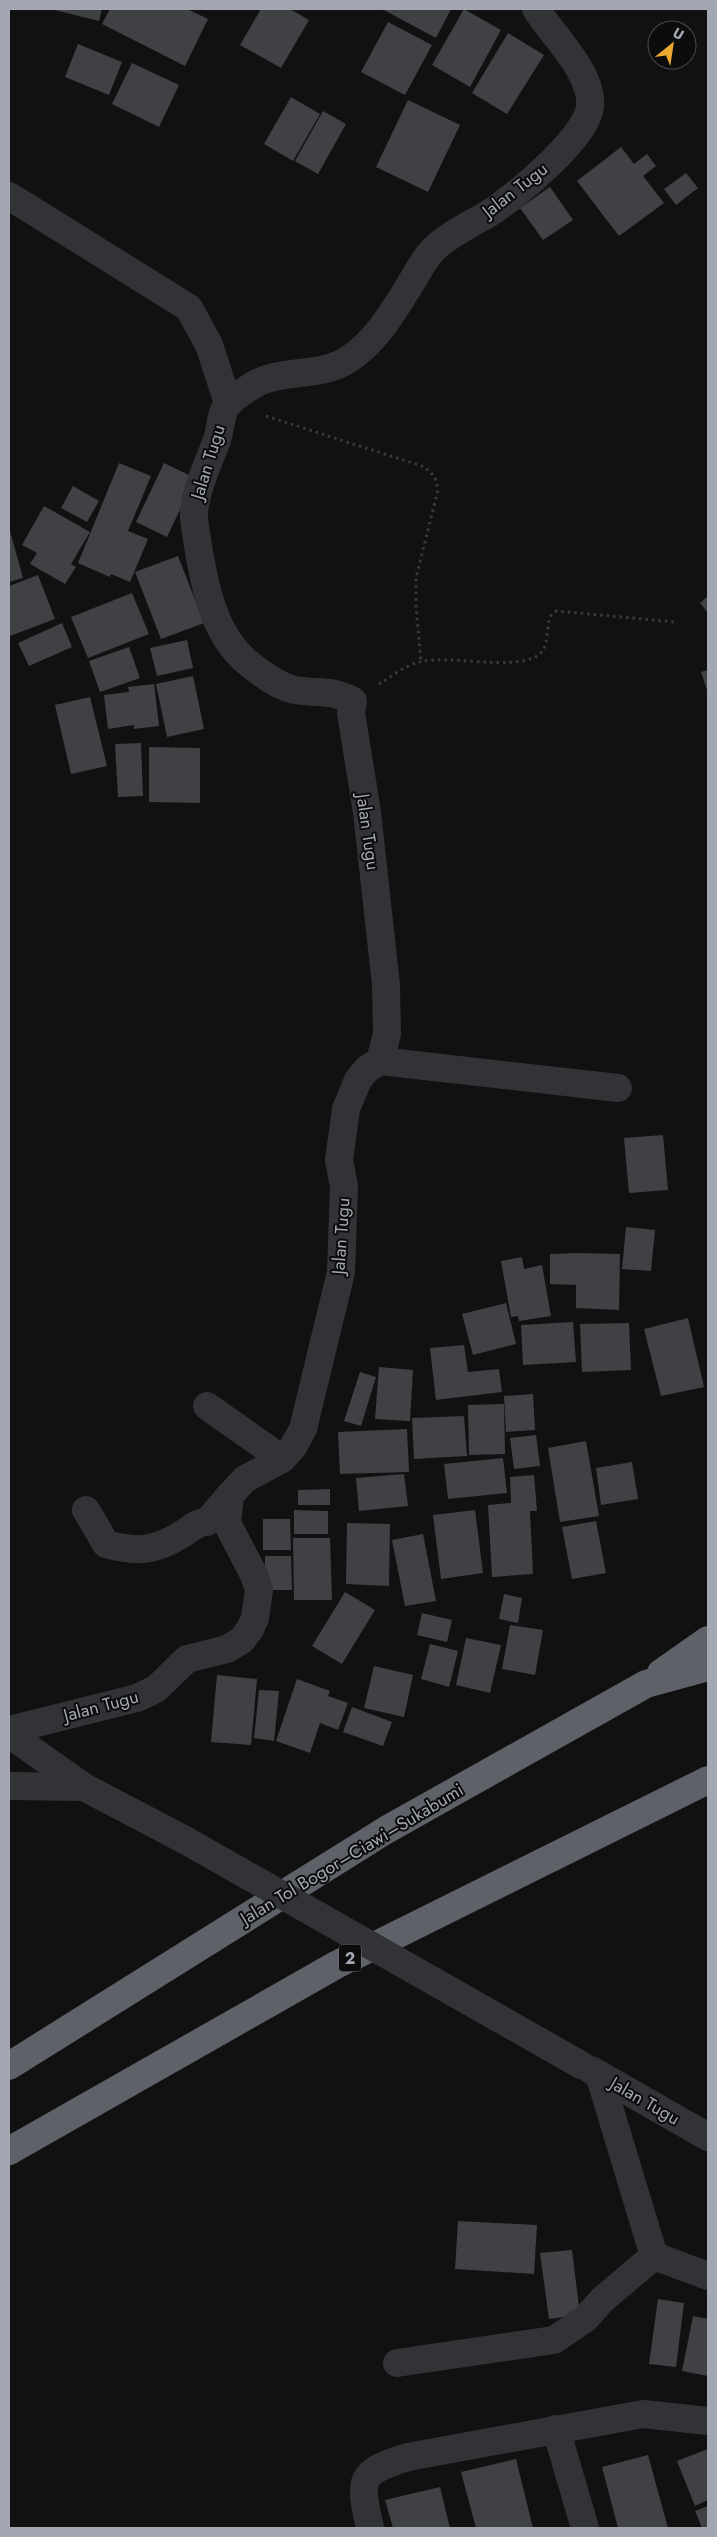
<svg xmlns="http://www.w3.org/2000/svg" width="717" height="2537" font-family="Jost,sans-serif">
<style>
.building{fill:#404145}
.lines{fill:none;stroke-linecap:round;stroke-linejoin:round}
.path{stroke:#383a3e;stroke-width:3;stroke-dasharray:2.5 4;stroke-linecap:butt}
.street{stroke:#323337;stroke-width:28}
.highway{stroke:#5e6168;stroke-width:28}
.street-bridge{stroke:#323337;stroke-width:28}
.labels{text-anchor:middle;stroke-width:4;stroke-linejoin:round;paint-order:stroke}
.shield{fill:#0c0c0d;stroke:#757880;stroke-width:1}
.shield-label{font-size:16px;font-weight:bold;fill:#a2a7b2}
.street-label{font-size:18px;fill:#a2a7b2;stroke:#0c0c0d}
</style>
<rect width="100%" height="100%" fill="#111112"/>
<g class="building">
<polygon points="51,9 102,9 99,21"/>
<polygon points="110,9 187,9 208,19 185,66 102,24"/>
<polygon points="261,9 290,9 309,20 281,68 240,45"/>
<polygon points="382,9 451,9 436,38"/>
<polygon points="464,9 501,30 470,87 432,65"/>
<polygon points="388,22 432,45 405,95 361,72"/>
<polygon points="508,33 544,55 507,114 472,93"/>
<polygon points="78,44 122,62 109,95 65,77"/>
<polygon points="132,63 179,85 159,127 112,104"/>
<polygon points="291,97 320,114 293,161 264,144"/>
<polygon points="408,100 460,125 428,192 376,167"/>
<polygon points="323,111 346,124 318,174 295,161"/>
<polygon points="621,147 634,164 647,154 656,166 643,176 664,203 619,236 577,181"/>
<polygon points="686,173 698,188 676,205 664,189"/>
<polygon points="550,187 573,220 543,240 520,208"/>
<polygon points="119,463 151,476 128,531 148,539 130,582 111,574 110,577 78,563"/>
<polygon points="164,463 195,478 167,537 136,522"/>
<polygon points="73,486 99,501 87,522 61,508"/>
<polygon points="44,506 90,532 71,564 76,567 65,584 30,564 37,553 22,545"/>
<polygon points="10,531 23,578 9,582 9,532"/>
<polygon points="178,556 204,623 161,639 135,572"/>
<polygon points="38,575 55,619 10,636 9,586"/>
<polygon points="132,593 149,634 88,658 71,617"/>
<polygon points="708,596 708,613 700,603"/>
<polygon points="62,623 72,647 29,666 18,643"/>
<polygon points="187,640 193,668 157,676 150,648"/>
<polygon points="129,647 140,678 100,692 89,661"/>
<polygon points="708,670 708,693 701,672"/>
<polygon points="193,676 204,729 167,737 156,684"/>
<polygon points="154,684 159,726 134,729 134,725 108,729 104,695 129,692 128,687"/>
<polygon points="90,697 107,766 71,774 55,705"/>
<polygon points="141,743 143,796 118,797 115,744"/>
<polygon points="149,747 200,748 200,803 149,802"/>
<polygon points="663,1135 668,1190 629,1193 624,1138"/>
<polygon points="626,1227 655,1230 651,1271 622,1269"/>
<polygon points="577,1253 620,1254 619,1310 576,1308 576,1285 550,1284 550,1254"/>
<polygon points="522,1257 524,1269 542,1265 551,1316 519,1321 518,1316 511,1317 501,1261"/>
<polygon points="506,1303 516,1344 473,1355 462,1314"/>
<polygon points="688,1318 704,1387 661,1396 644,1329"/>
<polygon points="573,1322 576,1362 523,1365 521,1325"/>
<polygon points="629,1323 631,1370 582,1372 580,1324"/>
<polygon points="464,1345 468,1372 499,1369 502,1392 436,1400 430,1348"/>
<polygon points="379,1367 413,1370 410,1421 375,1419"/>
<polygon points="360,1372 376,1377 361,1426 344,1421"/>
<polygon points="533,1394 535,1430 506,1432 504,1396"/>
<polygon points="504,1404 505,1454 469,1455 468,1405"/>
<polygon points="464,1416 467,1456 414,1459 412,1418"/>
<polygon points="407,1429 409,1472 340,1474 338,1432"/>
<polygon points="536,1435 540,1466 514,1469 510,1438"/>
<polygon points="586,1441 599,1516 560,1522 548,1448"/>
<polygon points="503,1458 507,1493 448,1499 444,1464"/>
<polygon points="632,1462 638,1499 601,1505 596,1468"/>
<polygon points="404,1474 408,1506 359,1511 356,1478"/>
<polygon points="534,1475 537,1511 530,1511 533,1574 492,1577 488,1505 511,1503 510,1477"/>
<polygon points="330,1489 330,1505 298,1505 298,1490"/>
<polygon points="294,1510 328,1511 328,1534 294,1534"/>
<polygon points="475,1510 483,1573 441,1579 433,1515"/>
<polygon points="263,1519 290,1519 291,1550 263,1550"/>
<polygon points="596,1521 606,1573 572,1579 562,1527"/>
<polygon points="347,1523 390,1524 389,1586 346,1584"/>
<polygon points="423,1534 436,1601 405,1606 392,1540"/>
<polygon points="293,1538 330,1538 332,1600 294,1600"/>
<polygon points="265,1556 291,1556 292,1590 265,1590"/>
<polygon points="345,1592 375,1610 342,1664 312,1646"/>
<polygon points="504,1594 522,1598 518,1623 499,1619"/>
<polygon points="422,1613 452,1620 447,1642 417,1635"/>
<polygon points="510,1625 543,1630 535,1675 502,1669"/>
<polygon points="466,1638 501,1645 490,1693 456,1685"/>
<polygon points="430,1644 458,1651 449,1687 421,1679"/>
<polygon points="374,1666 413,1675 404,1717 364,1708"/>
<polygon points="217,1675 257,1679 251,1745 211,1742"/>
<polygon points="297,1679 330,1691 328,1696 348,1703 338,1730 320,1723 310,1753 276,1741"/>
<polygon points="259,1690 279,1691 274,1741 254,1738"/>
<polygon points="352,1707 392,1722 383,1746 343,1732"/>
<polygon points="458,2221 537,2225 534,2274 455,2269"/>
<polygon points="572,2250 580,2315 549,2319 540,2253"/>
<polygon points="658,2299 684,2303 676,2367 649,2364"/>
<polygon points="693,2316 708,2319 708,2376 682,2371"/>
<polygon points="708,2449 708,2500 695,2506 677,2461"/>
<polygon points="648,2455 668,2528 618,2528 602,2467"/>
<polygon points="516,2459 533,2528 476,2528 461,2472"/>
<polygon points="440,2487 450,2528 393,2528 385,2500"/>
<polygon points="708,2506 708,2528 702,2528 695,2511"/>
</g>
<g class="lines">
<g class="path">
<polyline points="266,416 425,467 435,477 438,490 416,578 416,607 421,661"/>
<path d="M379 684C392 676 407 664 423 661 453 656 505 669 533 658 556 650 540 617 557 611L675 622"/>
</g>
<g class="street">
<polyline points="9,196 189,308 209,345 228,403"/>
<polyline points="380,1061 618,1088"/>
<polyline points="207,1406 282,1459"/>
<path d="M86 1510 106 1544C138 1553 155 1551 184 1533 192 1528 197 1522 207 1522L230 1495"/>
<path d="M9 1730 137 1698 156 1689 187 1659 227 1649 242 1640 250 1629 255 1618 259 1590 254 1575 227 1523 230 1495 245 1479 282 1459 293 1447 303 1429 341 1272 344 1186 339 1160 346 1109 358 1080 367 1069 380 1061 387 1034 386 985 367 812 351 713 353 701C332 689 318 694 295 690 281 687 263 675 252 666 215 639 205 589 198 546 197 535 193 522 194 511 197 486 208 464 217 440 221 429 220 411 229 403 237 395 256 382 267 379 294 370 323 376 349 359 378 340 396 307 414 278 420 267 428 254 437 246 453 232 471 224 488 214 514 198 587 137 590 107 594 74 553 36 536 9"/>
<polyline points="9,1734 84,1787 185,1840"/>
<polyline points="9,1786 84,1787"/>
<polyline points="591,2070 708,2137"/>
<polyline points="654,2256 708,2276"/>
<polyline points="397,2363 554,2340 585,2319 602,2300 654,2256 599,2074"/>
<polyline points="556,2429 585,2528"/>
<path d="M370 2528C359 2479 358 2472 408 2457L643 2414 708 2421"/>
</g>
<g class="highway">
<polyline points="661,1673 708,1640"/>
<polyline points="9,2066 386,1830 646,1684 708,1667"/>
<polyline points="9,2151 336,1965 708,1780"/>
</g>
<polyline class="street-bridge" points="185,1840 581,2065"/>
</g>
<g class="labels">
<rect class="shield" x="339" y="1944.5" width="22" height="27" rx="4"/>
<g class="shield-label">
<text x="350" y="1964">2</text>
</g>
<g class="street-label">
<text transform="translate(515 190) rotate(-38)" y="6">Jalan Tugu</text>
<text transform="translate(208 462) rotate(-73)" y="6">Jalan Tugu</text>
<text transform="translate(368 832) rotate(82)" y="6">Jalan Tugu</text>
<text transform="translate(341 1236) rotate(-86)" y="6">Jalan Tugu</text>
<text transform="translate(101 1706) rotate(-15)" y="6">Jalan Tugu</text>
<text transform="translate(352 1854) rotate(-31)" y="6">Jalan Tol Bogor–Ciawi–Sukabumi</text>
<text transform="translate(645 2101) rotate(30)" y="6">Jalan Tugu</text>
</g>
</g>
<rect width="717" height="2537" fill="none" stroke="#a2a7b2" stroke-width="20"/>
<g transform="translate(672 45) rotate(30)"><circle r="24" fill="#0c0c0d" stroke="#484a4f"/>
<path d="M0-4L9 19L0 12L-9 19Z" fill="#eba92f"/>
<text y="-8" font-size="14" font-weight="bold" text-anchor="middle" fill="#a2a7b2">U</text>
</g>
</svg>
